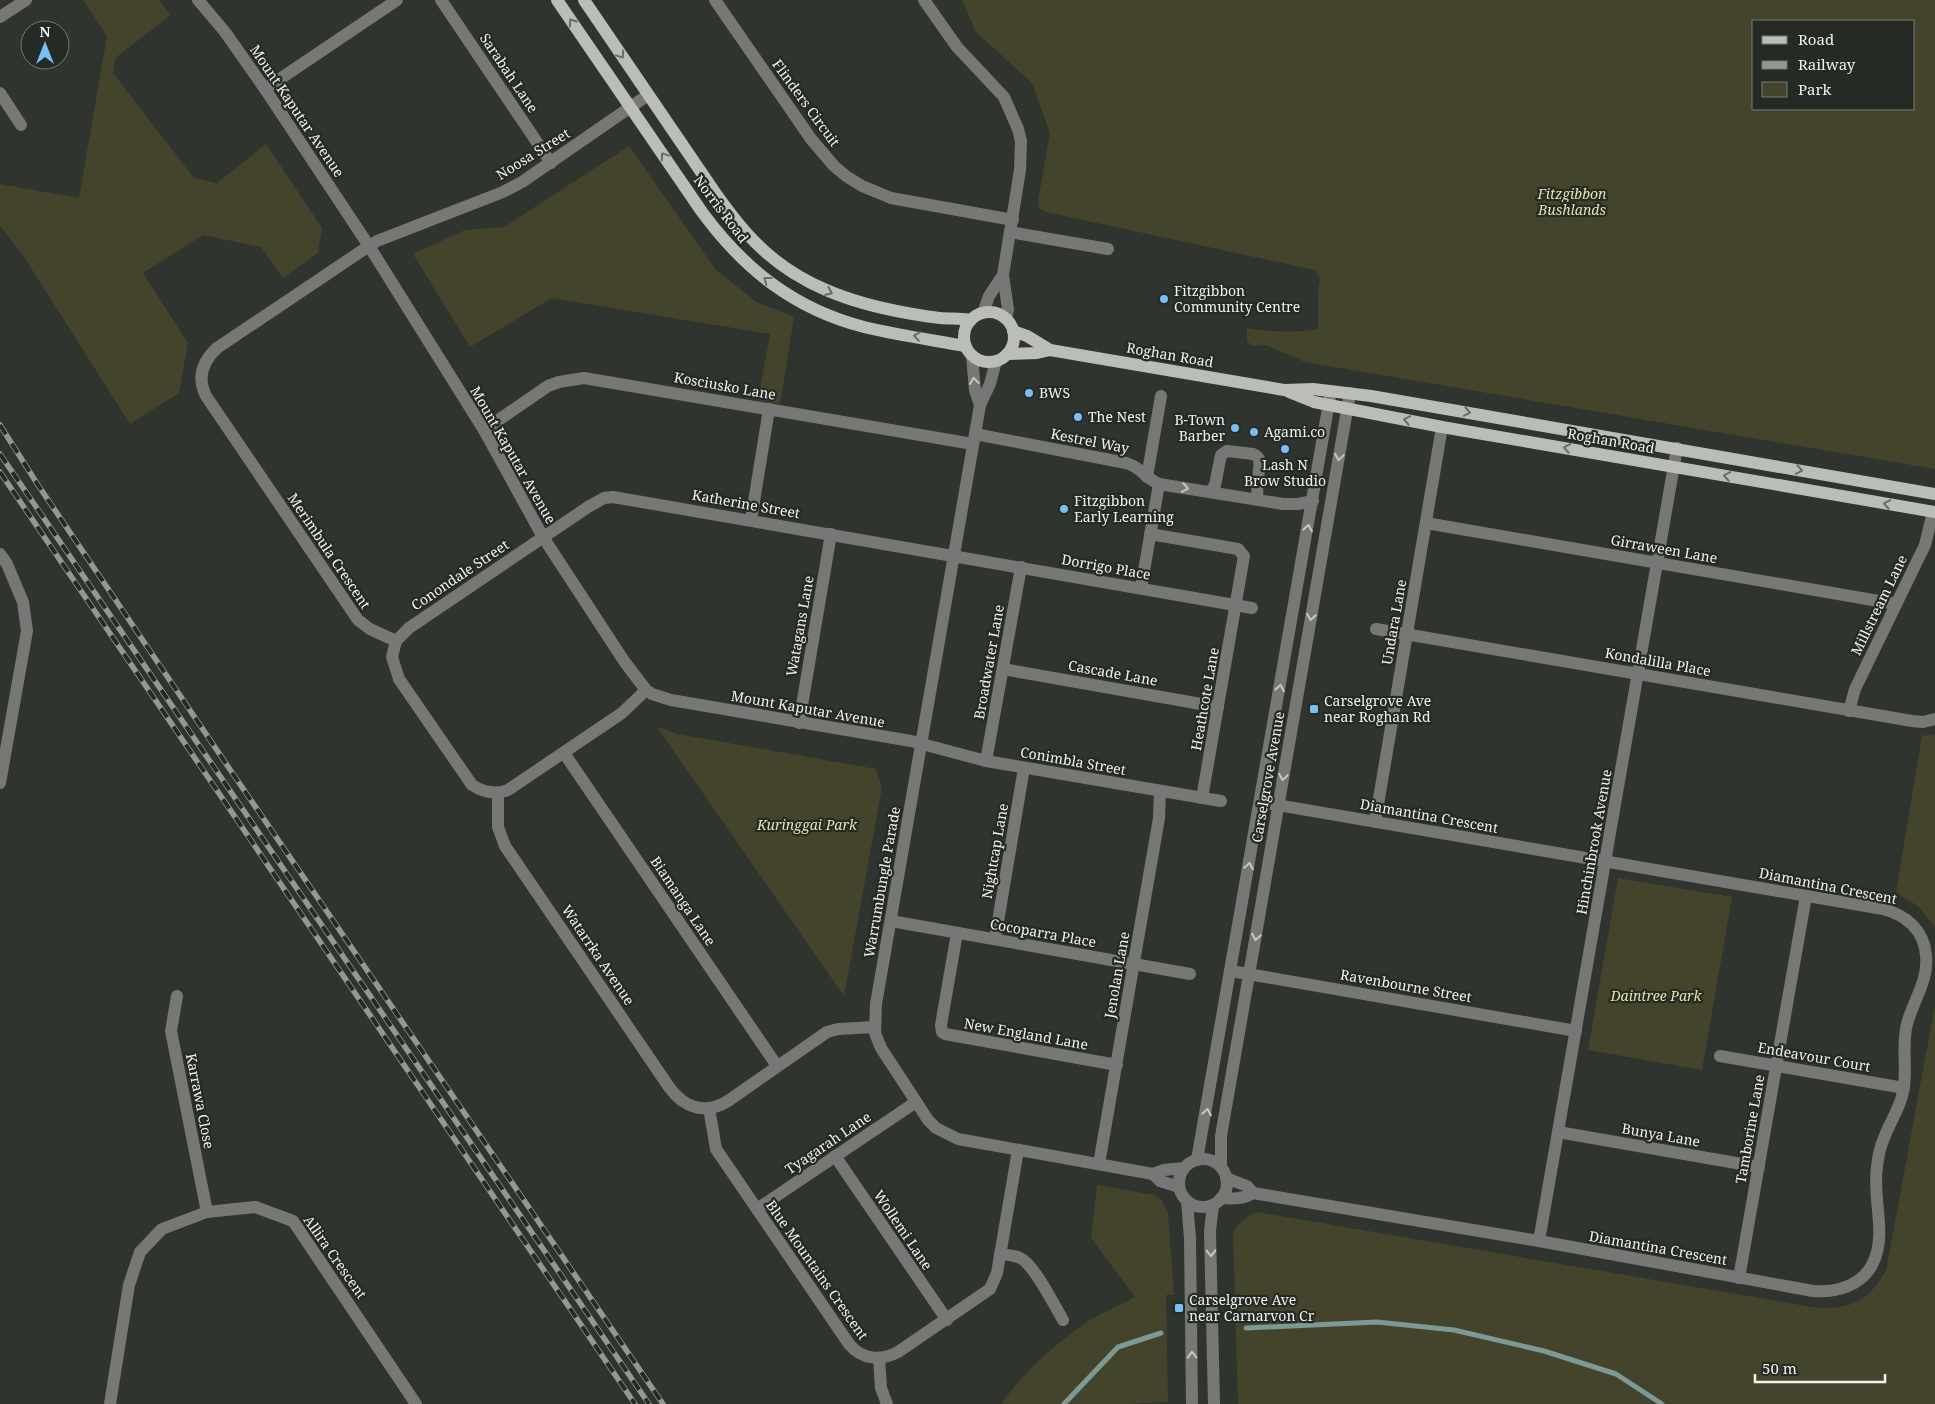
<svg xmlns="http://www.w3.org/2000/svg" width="1935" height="1404" font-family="'Noto Serif',serif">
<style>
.green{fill:#44442c;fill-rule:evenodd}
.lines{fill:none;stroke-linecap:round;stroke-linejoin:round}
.stream{stroke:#7c9995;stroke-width:5}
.minor{stroke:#777875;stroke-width:12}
.major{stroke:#bbbeb8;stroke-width:12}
.rail-casing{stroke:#939894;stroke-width:5.5}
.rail{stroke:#252a25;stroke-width:4;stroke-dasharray:11;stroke-linecap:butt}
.oneway{stroke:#686d67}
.oneway2{stroke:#c5c8c5}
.poi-dot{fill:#7abef8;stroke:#252a25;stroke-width:2}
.labels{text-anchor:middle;stroke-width:4.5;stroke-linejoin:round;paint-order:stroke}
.street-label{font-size:14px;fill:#eff3f0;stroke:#252a25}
.park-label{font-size:14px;font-style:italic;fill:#e5e4aa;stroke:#252a25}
.poi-label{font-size:14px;fill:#eff3f0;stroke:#252a25;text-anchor:start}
</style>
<rect width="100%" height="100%" fill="#2f342f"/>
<g class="green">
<polygon points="83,0 159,0 171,15 115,58 113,73 194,178 217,183 266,144 322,228 318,253 283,278 261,247 203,235 143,273 188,343 179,393 130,424 24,257 0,226 0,184 79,198 107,36"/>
<path d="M962 0H1935V469L1305 362 1266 345 1252 346 1247 341V328C1272 332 1294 333 1318 329V294L1320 279 1315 270 1046 212 1039 208 1038 201 1050 133 1032 83 976 32ZM1754 21H1914V109H1754Z"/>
<polygon points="629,146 716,270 758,303 794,317 780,404 758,400 770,334 552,298 470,347 413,254 465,230 504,227"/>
<polygon points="657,727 678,734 876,769 882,787 844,996"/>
<polygon points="1935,734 1935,927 1918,906 1896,893 1922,736"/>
<polygon points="1618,878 1732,897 1702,1070 1588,1050"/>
<path d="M1935 1005V1404H1238L1233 1232C1240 1222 1245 1217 1257 1212L1818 1308C1852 1309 1868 1301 1886 1271Z"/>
<path d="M1097 1185 1155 1195 1162 1201 1168 1213 1174 1295H1166L1168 1402 1125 1404H1001C1024 1372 1054 1344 1087 1322 1102 1312 1120 1306 1135 1297L1091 1238Z"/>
</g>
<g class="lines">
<g class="stream">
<polyline points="1246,1328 1377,1322 1454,1330 1544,1351 1616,1374 1662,1404"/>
<polyline points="1064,1404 1118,1347 1161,1333"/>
</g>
<g class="minor">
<polyline points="198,0 225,32 265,89 369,246 484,430 543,537 624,661 646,690 652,694 671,700 911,741 986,761 1221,801"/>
<polyline points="441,0 551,163"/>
<polyline points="715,0 811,139 834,166 846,176 862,186 891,198 1013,220"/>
<polyline points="924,0 957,47 1004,97 1018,129 1021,141 1020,170 1003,275 1008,309 1006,319"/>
<polyline points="0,17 26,0"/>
<polyline points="265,89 397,0"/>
<polyline points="0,93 21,125"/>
<polyline points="1010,232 1108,249"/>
<polyline points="983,313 989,296 1003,275"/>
<polyline points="972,356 975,390 980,405"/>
<polyline points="996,361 990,384 980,405 876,1004 875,1033 881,1048 928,1120 936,1128 958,1139 1153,1174 1164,1170 1184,1168"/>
<polyline points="484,430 548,386 559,382 584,378 973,444"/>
<path d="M975 434 1126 463C1141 467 1145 478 1159 484L1283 504H1298L1313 501"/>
<polyline points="1147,477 1161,396"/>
<path d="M1210 492 1215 485 1221 455 1227 451 1253 454C1256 456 1257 455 1259 459 1261 467 1255 487 1258 500"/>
<polyline points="751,520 769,409"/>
<polyline points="1426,523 1896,604"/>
<polyline points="1150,534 1238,549 1244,556 1202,798"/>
<polyline points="0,554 7,564 23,602 27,631 0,783"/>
<polyline points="1141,588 1159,484"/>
<polyline points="1376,629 1912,721 1923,722 1935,719"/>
<polyline points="396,641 409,628 588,507 604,498 613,497 1252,608"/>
<polyline points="1003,669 1218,707"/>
<path d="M646 690 622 713 508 790C495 795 483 792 472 785L399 679 392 657 396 641 370 629 358 620 206 396C197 378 202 362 217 348L369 246 377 241 503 192 522 182 648 95"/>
<polyline points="1849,711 1855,689 1925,545 1933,512"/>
<polyline points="799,723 831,534"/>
<polyline points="564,753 777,1066"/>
<polyline points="986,761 1021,567"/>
<path d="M498 793V827L505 846 669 1087C684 1108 705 1115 728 1101L827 1032 838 1029 875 1027"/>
<polyline points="1375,822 1442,427"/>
<polyline points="891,921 1190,974"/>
<polyline points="957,933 941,1025 942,1032 945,1034 1117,1065"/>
<polyline points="995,939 1024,768"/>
<polyline points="1231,971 1576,1031"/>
<polyline points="177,996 171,1031 207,1212"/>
<polyline points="1720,1056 1904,1088"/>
<path d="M709 1108 716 1149 849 1344C862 1360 881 1361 898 1352L990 1289 997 1273 1018 1150"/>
<polyline points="1558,1132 1759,1167"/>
<polyline points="835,1156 947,1320"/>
<circle cx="1203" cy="1183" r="24"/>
<polyline points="1197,1160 1331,391"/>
<polyline points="1099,1164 1159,818 1160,791"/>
<polyline points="1221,1167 1221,1136 1350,393"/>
<polyline points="1153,1174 1160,1181 1179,1187"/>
<path d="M1226 1178 1247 1186 1253 1193 1539 1241 1813 1291C1835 1293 1861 1286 1872 1265 1888 1235 1872 1199 1877 1167 1878 1157 1880 1147 1884 1138 1890 1122 1900 1108 1903 1092 1908 1070 1901 1046 1907 1024 1913 1001 1929 980 1926 955 1924 930 1906 915 1883 909L1260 802"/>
<path d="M1221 1198C1233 1199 1243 1199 1253 1193"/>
<polyline points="1187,1201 1190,1238 1192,1404"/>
<polyline points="1213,1205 1210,1231 1214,1404"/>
<polyline points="757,1209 916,1102"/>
<polyline points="1539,1241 1677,448"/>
<path d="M1000 1254C1007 1255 1014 1255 1020 1258 1034 1264 1054 1305 1063 1320"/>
<polyline points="1739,1278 1806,896"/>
<polyline points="879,1358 881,1388 887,1404"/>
<polyline points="110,1404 129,1285 140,1252 162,1229 207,1212 255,1207 293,1221 416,1404"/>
</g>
<g class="major">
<path d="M557 0 702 212C744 269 794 309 864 327 897 335 932 340 965 346"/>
<path d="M584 0 716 194C729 212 741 229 757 244 798 285 851 303 907 313 918 315 929 317 940 318 951 319 960 318 971 320"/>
<circle cx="989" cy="337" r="25"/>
<polyline points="1013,331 1027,336 1050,350 1284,390 1313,389 1371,396 1935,494"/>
<polyline points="1007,354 1037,353 1050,350"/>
<polyline points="1289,392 1314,402 1329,405 1442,427 1935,512"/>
</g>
<g class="rail-casing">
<g id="rail">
<polyline points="0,425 38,485 231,771 663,1404"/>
<polyline points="0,454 649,1404"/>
<polyline points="0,472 635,1404"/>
</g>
</g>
<use href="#rail" class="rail"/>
</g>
<defs><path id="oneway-chevron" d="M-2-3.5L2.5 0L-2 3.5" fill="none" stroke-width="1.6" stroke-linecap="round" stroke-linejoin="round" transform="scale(1.25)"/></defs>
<g class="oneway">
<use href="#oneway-chevron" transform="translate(572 22) rotate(-125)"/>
<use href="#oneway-chevron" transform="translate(621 55) rotate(56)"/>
<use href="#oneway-chevron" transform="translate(664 156) rotate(-124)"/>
<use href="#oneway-chevron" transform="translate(767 280) rotate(-143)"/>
<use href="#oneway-chevron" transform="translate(829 292) rotate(23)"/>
<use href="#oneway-chevron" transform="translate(917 336) rotate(-171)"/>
<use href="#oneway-chevron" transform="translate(1467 412) rotate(10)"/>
<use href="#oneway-chevron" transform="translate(1407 420) rotate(-169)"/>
<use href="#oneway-chevron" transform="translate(1567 448) rotate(-170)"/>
<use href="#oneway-chevron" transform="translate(1799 470) rotate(10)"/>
<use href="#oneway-chevron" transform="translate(1727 476) rotate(-170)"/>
<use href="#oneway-chevron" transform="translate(1887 504) rotate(-170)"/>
</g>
<g class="oneway2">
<use href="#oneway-chevron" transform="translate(974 381) rotate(-97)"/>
<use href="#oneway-chevron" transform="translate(1339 457) rotate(100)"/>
<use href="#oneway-chevron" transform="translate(1185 488) rotate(10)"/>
<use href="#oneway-chevron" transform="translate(1308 528) rotate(-80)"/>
<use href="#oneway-chevron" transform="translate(1311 617) rotate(100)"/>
<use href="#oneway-chevron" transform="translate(1280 688) rotate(-80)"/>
<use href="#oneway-chevron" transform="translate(1283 777) rotate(100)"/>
<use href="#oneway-chevron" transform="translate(1249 866) rotate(-80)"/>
<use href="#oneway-chevron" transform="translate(1256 937) rotate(100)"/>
<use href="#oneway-chevron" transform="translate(1207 1112) rotate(-80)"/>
<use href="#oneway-chevron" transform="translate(1211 1253) rotate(88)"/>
<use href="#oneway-chevron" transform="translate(1192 1355) rotate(-91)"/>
</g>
<g class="poi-dot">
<circle cx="1164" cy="299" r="5"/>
<circle cx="1029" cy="393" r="5"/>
<circle cx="1078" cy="417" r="5"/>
<circle cx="1235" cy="428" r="5"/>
<circle cx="1254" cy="432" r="5"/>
<circle cx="1285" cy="449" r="5"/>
<circle cx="1064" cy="509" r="5"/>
<rect x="1309" y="704" width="10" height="10" rx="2.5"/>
<rect x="1174" y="1303" width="10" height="10" rx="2.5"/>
</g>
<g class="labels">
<g class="street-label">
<text transform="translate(509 73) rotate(56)" y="5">Sarabah Lane</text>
<text transform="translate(806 103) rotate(54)" y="5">Flinders Circuit</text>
<text transform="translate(297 111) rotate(56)" y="5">Mount Kaputar Avenue</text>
<text transform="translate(533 154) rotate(-32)" y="5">Noosa Street</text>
<text transform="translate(721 209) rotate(53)" y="5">Norris Road</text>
<text transform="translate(1170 355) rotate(10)" y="5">Roghan Road</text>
<text transform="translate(725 386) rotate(10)" y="5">Kosciusko Lane</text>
<text transform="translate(1090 441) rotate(11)" y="5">Kestrel Way</text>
<text transform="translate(1611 441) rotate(10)" y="5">Roghan Road</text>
<text transform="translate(513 455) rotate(60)" y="5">Mount Kaputar Avenue</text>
<text transform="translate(746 504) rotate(10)" y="5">Katherine Street</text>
<text transform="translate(1664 549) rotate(10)" y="5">Girraween Lane</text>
<text transform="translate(329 551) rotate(56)" y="5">Merimbula Crescent</text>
<text transform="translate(1106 567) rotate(10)" y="5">Dorrigo Place</text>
<text transform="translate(460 575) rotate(-34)" y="5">Conondale Street</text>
<text transform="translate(1879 605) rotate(-64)" y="5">Millstream Lane</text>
<text transform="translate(1394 622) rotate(-80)" y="5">Undara Lane</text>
<text transform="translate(800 626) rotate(-80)" y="5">Watagans Lane</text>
<text transform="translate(989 662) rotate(-80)" y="5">Broadwater Lane</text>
<text transform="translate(1658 662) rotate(10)" y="5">Kondalilla Place</text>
<text transform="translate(1113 673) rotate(10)" y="5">Cascade Lane</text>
<text transform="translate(1205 699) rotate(-80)" y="5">Heathcote Lane</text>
<text transform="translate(808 709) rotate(10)" y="5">Mount Kaputar Avenue</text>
<text transform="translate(1073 761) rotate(10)" y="5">Conimbla Street</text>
<text transform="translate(1268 777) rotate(-80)" y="5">Carselgrove Avenue</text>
<text transform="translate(1429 816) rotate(10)" y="5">Diamantina Crescent</text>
<text transform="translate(1594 842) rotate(-80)" y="5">Hinchinbrook Avenue</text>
<text transform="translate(995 851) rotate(-80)" y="5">Nightcap Lane</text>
<text transform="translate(882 882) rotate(-80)" y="5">Warrumbungle Parade</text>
<text transform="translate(1828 886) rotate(11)" y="5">Diamantina Crescent</text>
<text transform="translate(683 901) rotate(56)" y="5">Biamanga Lane</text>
<text transform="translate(1043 933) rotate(10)" y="5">Cocoparra Place</text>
<text transform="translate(598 955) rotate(56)" y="5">Watarrka Avenue</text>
<text transform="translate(1117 975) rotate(-80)" y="5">Jenolan Lane</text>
<text transform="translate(1406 986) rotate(10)" y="5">Ravenbourne Street</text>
<text transform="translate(1026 1034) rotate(10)" y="5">New England Lane</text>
<text transform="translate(1814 1057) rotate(10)" y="5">Endeavour Court</text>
<text transform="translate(200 1101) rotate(79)" y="5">Karrawa Close</text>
<text transform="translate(1750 1129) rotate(-80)" y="5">Tamborine Lane</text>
<text transform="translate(1661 1135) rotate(10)" y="5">Bunya Lane</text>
<text transform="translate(828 1143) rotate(-34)" y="5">Tyagarah Lane</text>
<text transform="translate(903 1230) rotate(56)" y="5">Wollemi Lane</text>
<text transform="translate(1658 1248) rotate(10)" y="5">Diamantina Crescent</text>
<text transform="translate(335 1257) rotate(55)" y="5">Allira Crescent</text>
<text transform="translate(817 1270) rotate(55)" y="5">Blue Mountains Crescent</text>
</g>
<g class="park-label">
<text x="1572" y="199">Fitzgibbon<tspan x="1572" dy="16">Bushlands</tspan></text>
<text x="807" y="830">Kuringgai Park</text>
<text x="1656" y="1001">Daintree Park</text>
</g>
<g class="poi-label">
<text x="1174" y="296">Fitzgibbon<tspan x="1174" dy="16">Community Centre</tspan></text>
<text x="1039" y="398">BWS</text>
<text x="1088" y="422">The Nest</text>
<text x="1225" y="425" text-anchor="end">B-Town<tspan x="1225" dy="16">Barber</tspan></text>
<text x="1264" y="437">Agami.co</text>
<text x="1285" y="470" text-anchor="middle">Lash N<tspan x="1285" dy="16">Brow Studio</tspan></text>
<text x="1074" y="506">Fitzgibbon<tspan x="1074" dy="16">Early Learning</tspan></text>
<text x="1324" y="706">Carselgrove Ave<tspan x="1324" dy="16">near Roghan Rd</tspan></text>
<text x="1189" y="1305">Carselgrove Ave<tspan x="1189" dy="16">near Carnarvon Cr</tspan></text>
</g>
</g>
<rect x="1752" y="20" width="162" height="90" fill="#252a25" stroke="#767a76"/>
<rect x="1762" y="36" width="25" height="8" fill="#bbbeb8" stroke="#767a76"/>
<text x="1798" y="45" font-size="15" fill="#eff3f0">Road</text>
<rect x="1762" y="61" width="25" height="8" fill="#939894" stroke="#767a76"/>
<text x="1798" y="70" font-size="15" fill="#eff3f0">Railway</text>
<rect x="1762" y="82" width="25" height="15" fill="#44442c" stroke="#767a76"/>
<text x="1798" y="95" font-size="15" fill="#eff3f0">Park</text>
<g transform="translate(45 45)"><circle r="24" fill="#252a25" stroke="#767a76"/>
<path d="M0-4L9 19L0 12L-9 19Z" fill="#7abef8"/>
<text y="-8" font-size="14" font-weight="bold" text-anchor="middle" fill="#eff3f0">N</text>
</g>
<path d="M1755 1374v8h130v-8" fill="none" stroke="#eff3f0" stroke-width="2.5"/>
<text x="1762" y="1374" font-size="15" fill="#eff3f0" stroke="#252a25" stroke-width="4" paint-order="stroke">50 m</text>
</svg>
